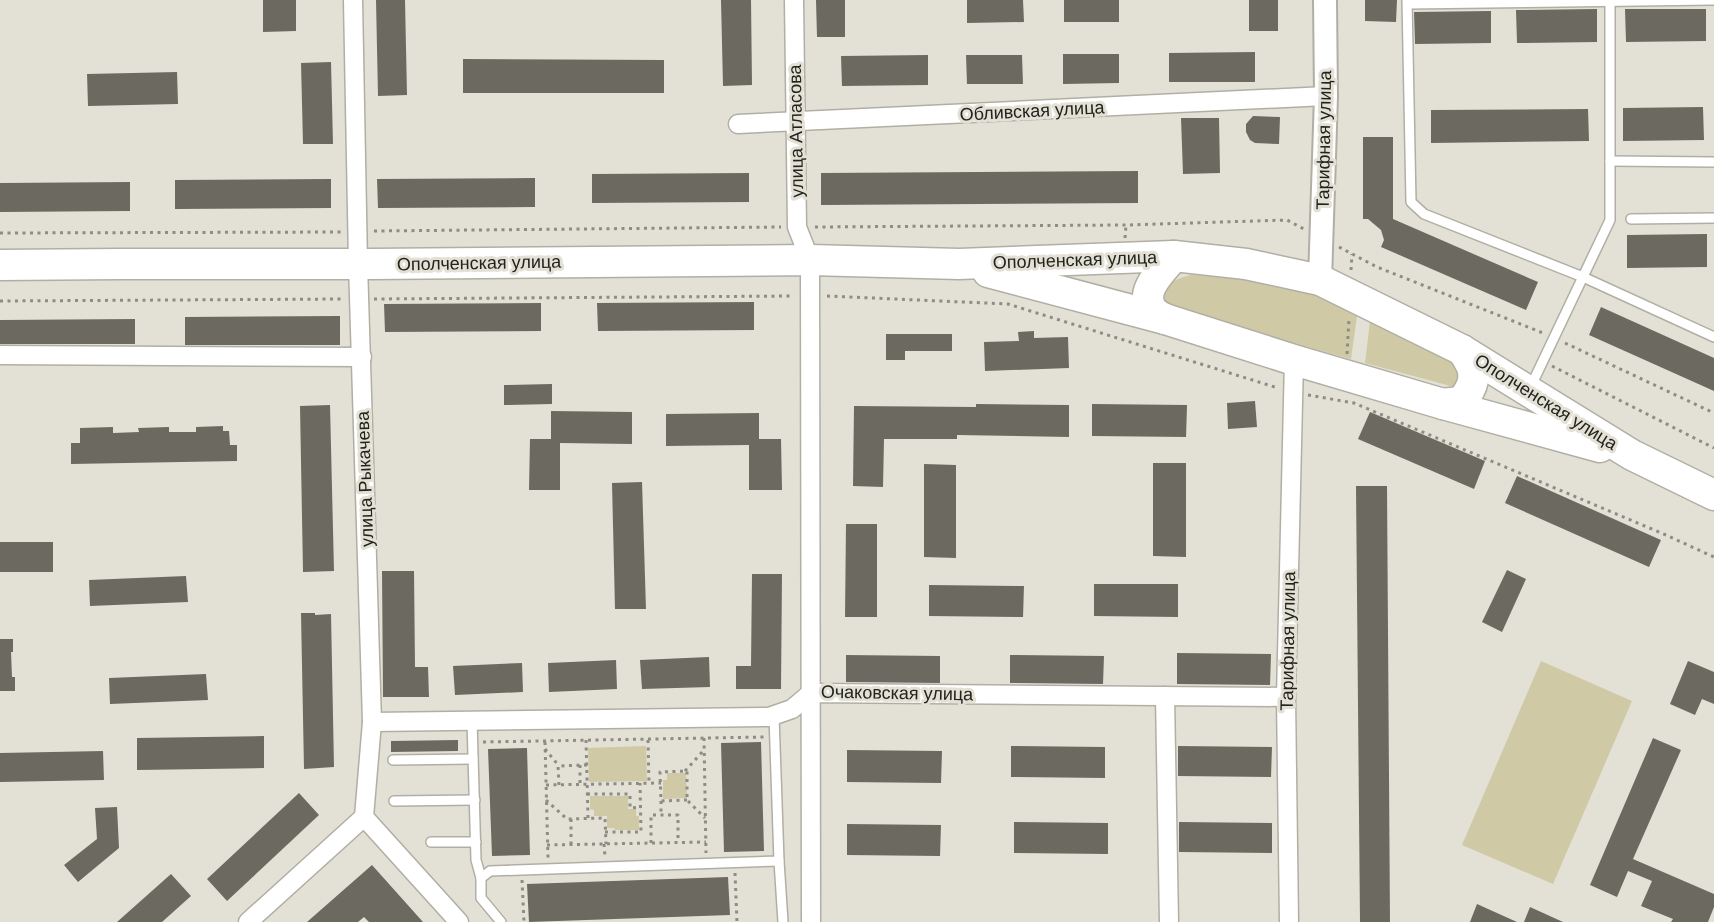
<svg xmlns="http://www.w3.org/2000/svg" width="1714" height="922" font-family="Helvetica,sans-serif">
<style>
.green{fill:#cfc9a6}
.building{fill:#6c6a60}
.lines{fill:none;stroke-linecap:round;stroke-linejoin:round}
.service-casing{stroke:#b1afa3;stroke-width:12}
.minor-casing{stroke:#b1afa3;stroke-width:21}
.tertiary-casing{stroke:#b1afa3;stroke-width:26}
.trunk-casing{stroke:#b1afa3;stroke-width:33}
.path{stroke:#8e8c84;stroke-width:3;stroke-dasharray:3 4.5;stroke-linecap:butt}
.service{stroke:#fff;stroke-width:9}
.minor{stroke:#fff;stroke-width:18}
.tertiary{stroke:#fff;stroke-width:22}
.trunk{stroke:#fff;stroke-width:30}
.labels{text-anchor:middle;stroke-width:6;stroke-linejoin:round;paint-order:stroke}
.street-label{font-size:18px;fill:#23231e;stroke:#e3e1d5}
</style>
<rect width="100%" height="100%" fill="#e3e1d5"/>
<g class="green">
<path d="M1191 275C1233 276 1276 280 1315 295 1330 301 1344 309 1357 316L1351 359 1171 308 1162 301C1161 284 1176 279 1191 275Z"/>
<polygon points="1370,321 1461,364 1458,388 1365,363"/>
<polygon points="1541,661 1632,701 1553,884 1462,845"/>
<polygon points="646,746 647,781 589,782 588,748"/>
<polygon points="667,773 686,773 687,798 663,799 663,780 667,780"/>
<polygon points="590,796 628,796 628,809 636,809 636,816 639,816 639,830 615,830 614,828 607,828 607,816 594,816 594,810 590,809"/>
</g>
<g class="building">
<polygon points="263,0 296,0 296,31 263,32"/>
<polygon points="376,0 405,0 407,95 378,96"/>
<polygon points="721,0 751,0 752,85 723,86"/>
<polygon points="816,0 845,0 845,37 817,37"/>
<polygon points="967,0 1023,0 1024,22 967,23"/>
<rect x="1064" y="0" width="55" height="22"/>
<rect x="1249" y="0" width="29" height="31"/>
<polygon points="1365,0 1397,0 1396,22 1365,21"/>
<polygon points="1597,9 1597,42 1517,43 1516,10"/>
<polygon points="1625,9 1706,9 1706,41 1626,42"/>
<polygon points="1491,11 1491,43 1415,44 1414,12"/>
<polygon points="1255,52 1255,82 1169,82 1169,53"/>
<polygon points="1063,54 1119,54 1119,83 1063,84"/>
<polygon points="928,55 928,85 842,86 841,56"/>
<polygon points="966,55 1022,55 1023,84 967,84"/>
<polygon points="463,59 664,60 664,93 463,93"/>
<polygon points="331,62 333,144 303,144 301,63"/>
<polygon points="177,72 178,104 88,106 87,74"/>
<polygon points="1703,107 1704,140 1623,141 1623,108"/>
<polygon points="1588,109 1589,141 1431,143 1431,110"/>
<polygon points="1253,116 1280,117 1279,144 1255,143 1250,140 1246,132 1246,124"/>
<polygon points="1181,118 1219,118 1220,173 1183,174"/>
<polygon points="1363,137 1393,137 1393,219 1538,282 1526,310 1381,247 1384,240 1381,230 1368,219 1363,219"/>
<polygon points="1138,171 1138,203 821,205 821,173"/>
<polygon points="749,173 749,202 592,203 592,174"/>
<polygon points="535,178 535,207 378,208 377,179"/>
<polygon points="331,179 331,208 175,209 175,180"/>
<polygon points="130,182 130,211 0,212 0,183"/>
<polygon points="1707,234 1707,267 1627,268 1627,235"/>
<polygon points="754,302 754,330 598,331 597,303"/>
<polygon points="541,303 541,331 385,332 384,304"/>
<polygon points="1601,307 1714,358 1714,391 1589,335"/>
<polygon points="340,316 340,345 185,345 185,317"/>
<polygon points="135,319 135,344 0,344 0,320"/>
<polygon points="1034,331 1034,338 1068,337 1069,368 985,371 984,342 1019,341 1018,332"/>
<polygon points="886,334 952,334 952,351 905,351 905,360 886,360"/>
<polygon points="552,384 552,404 504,405 504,385"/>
<polygon points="1255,401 1257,427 1228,429 1227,403"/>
<polygon points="976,404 1069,405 1069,437 957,435 957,439 884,439 883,487 853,486 854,406 976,407"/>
<polygon points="1092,404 1187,405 1186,437 1092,436"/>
<polygon points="330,405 334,571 303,572 300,406"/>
<polygon points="551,411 632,412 632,444 560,443 560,490 529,490 530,439 551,439"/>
<polygon points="1370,412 1485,461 1474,489 1358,439"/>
<polygon points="759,413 759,439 781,439 782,490 749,490 749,445 666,446 666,414"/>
<polygon points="223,426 223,431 229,431 230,445 237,445 237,461 71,464 71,443 80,443 80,428 113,427 113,433 139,432 138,428 169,427 169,432 196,432 196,427"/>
<polygon points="1153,463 1186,463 1186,557 1153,556"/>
<polygon points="924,464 956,465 956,558 924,557"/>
<polygon points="1517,476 1661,540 1649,567 1505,503"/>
<polygon points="642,482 646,609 615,609 612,483"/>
<polygon points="1356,486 1387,486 1390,922 1360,922"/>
<polygon points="846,524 877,524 877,617 845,617"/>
<rect x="0" y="542" width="53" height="30"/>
<polygon points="1507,570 1526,579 1502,632 1482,622"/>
<polygon points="382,571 414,571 415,667 428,667 429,697 383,697"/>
<polygon points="752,574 782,574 781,689 736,689 736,666 751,666"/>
<polygon points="186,576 188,602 90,606 89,580"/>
<polygon points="1094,584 1178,584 1178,617 1094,616"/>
<polygon points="929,585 1024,586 1023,617 929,616"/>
<polygon points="301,613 315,613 315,615 331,614 334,767 304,769"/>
<polygon points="0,639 13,639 13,652 11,652 12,677 15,677 15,691 0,691"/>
<polygon points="1177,653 1271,654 1270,685 1177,684"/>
<polygon points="846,655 940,656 940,683 846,682"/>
<polygon points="1010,655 1104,656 1103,684 1010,683"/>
<polygon points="709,657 710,687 642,689 640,660"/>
<polygon points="616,660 617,689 549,692 548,663"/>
<polygon points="1688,661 1714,672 1714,704 1702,699 1695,715 1670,704"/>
<polygon points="522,663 523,692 455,695 453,666"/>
<polygon points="206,674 208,700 110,704 109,678"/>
<polygon points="264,736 264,768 137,770 137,738"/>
<polygon points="1653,738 1681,750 1633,859 1714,894 1714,907 1708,922 1671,922 1673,919 1641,906 1652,881 1628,871 1617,897 1590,885"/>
<polygon points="458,740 458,751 391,752 391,741"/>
<polygon points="761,742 764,851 724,852 721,743"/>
<polygon points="1011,746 1105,747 1105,778 1011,777"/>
<polygon points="1178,746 1272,747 1271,777 1178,776"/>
<polygon points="527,748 530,855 492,856 488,749"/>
<polygon points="847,750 942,751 941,783 847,782"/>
<polygon points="103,751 104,780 0,782 0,753"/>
<polygon points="299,793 319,815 227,901 207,879"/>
<polygon points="117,807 119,848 78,882 64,865 97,839 95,808"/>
<polygon points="1014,822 1108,823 1108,854 1014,853"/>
<polygon points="1179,822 1272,823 1272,853 1179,852"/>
<polygon points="847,824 941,825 940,856 847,855"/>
<polygon points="372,865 423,922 369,922 364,917 358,922 307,922"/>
<polygon points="171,874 191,896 162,922 117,922"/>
<polygon points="728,877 730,915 529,922 527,884"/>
<polygon points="1477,904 1517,922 1470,922"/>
<polygon points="1530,907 1563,922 1524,922"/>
</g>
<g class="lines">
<g class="service-casing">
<g id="service">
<polyline points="1407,0 1411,202 1424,214 1583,277 1714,337"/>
<polyline points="1408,4 1714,0"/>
<polyline points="1610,161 1714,162"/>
<polyline points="1631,219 1714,218"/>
<polyline points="1531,386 1610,220 1610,1"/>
<polyline points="472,720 476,860 481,878"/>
<polyline points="393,760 473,759"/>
<polyline points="394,801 475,800"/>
<polyline points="431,842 476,842"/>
<polyline points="779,861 783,922"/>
<polyline points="501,922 481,898 481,878 490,871 779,861 774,716"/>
</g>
</g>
<g class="minor-casing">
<g id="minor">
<polyline points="353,0 358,264 372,722 364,817 459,922"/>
<polyline points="794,0 797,227 810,260 811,922"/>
<polyline points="738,124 1326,96"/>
<polyline points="0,355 362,357"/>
<polyline points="1165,696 1169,922"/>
<polyline points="372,722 769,717 792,709 811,693 1286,697"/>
<polyline points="248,922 364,817"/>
<polyline points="1289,922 1286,697 1294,360"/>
</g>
</g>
<g class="tertiary-casing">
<polyline id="tertiary" points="1320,280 1326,96 1325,0"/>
</g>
<g class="trunk-casing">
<g id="trunk">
<polyline points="0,265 120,264 371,264 810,260 959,264 1174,256 1246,264 1320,280 1462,350 1632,455 1714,495"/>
<polyline points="988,272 1165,319 1294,360 1443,404 1600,447"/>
<path d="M1165 319C1161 317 1156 314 1153 311 1137 292 1163 270 1174 256"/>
<path d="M1443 404C1448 403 1454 403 1458 402 1463 400 1467 395 1469 391 1478 375 1472 364 1462 350"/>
</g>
</g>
<g class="path">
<polyline points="815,227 1126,225 1287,220 1304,229"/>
<polyline points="374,231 781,227"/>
<polyline points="0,233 343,232"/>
<polyline points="1125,238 1126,225"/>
<polyline points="1339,247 1377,267 1543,333"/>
<polyline points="1351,270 1352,254"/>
<polyline points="827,296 1008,304 1278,388"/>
<polyline points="374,299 793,296"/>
<polyline points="0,301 343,299"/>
<polyline points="1565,343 1714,413"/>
<polyline points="1347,354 1349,319"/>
<polyline points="1552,366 1714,448"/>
<polyline points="1308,395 1354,403 1666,535 1714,557"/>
<polyline points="704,738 706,853"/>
<polyline points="586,740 588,818"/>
<polyline points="648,740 649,783"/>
<polyline points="483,742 764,737"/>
<polyline points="545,742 548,858"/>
<polyline points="545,749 559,766"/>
<polyline points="580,765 580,784"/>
<polyline points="685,771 704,750"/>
<polyline points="546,785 661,783"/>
<polyline points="559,785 558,766 587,765"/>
<polyline points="587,794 630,794 630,808 641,807"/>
<polyline points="546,800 567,819 605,818 606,844"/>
<polyline points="687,800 661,801 660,772 687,771 687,800 705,818"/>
<polyline points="661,801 661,815"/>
<polyline points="571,819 571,844"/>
<polyline points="605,832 641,832 640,783"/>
<polyline points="651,843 651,815 678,815 678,842"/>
<polyline points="604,844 605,857"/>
<polyline points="547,845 706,842"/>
<polyline points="735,873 737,922"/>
<polyline points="522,880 524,922"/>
</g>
<use href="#service" class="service"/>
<use href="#minor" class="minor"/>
<use href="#tertiary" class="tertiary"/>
<use href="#trunk" class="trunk"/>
</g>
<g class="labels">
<g class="street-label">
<text transform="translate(1032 111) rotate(-3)" y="6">Обливская улица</text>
<text transform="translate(796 131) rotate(-91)" y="6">улица Атласова</text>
<text transform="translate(1324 140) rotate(-89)" y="6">Тарифная улица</text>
<text transform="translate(1075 260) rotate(-2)" y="6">Ополченская улица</text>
<text transform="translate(479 263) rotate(-1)" y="6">Ополченская улица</text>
<text transform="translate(1546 402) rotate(32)" y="6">Ополченская улица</text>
<text transform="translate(365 479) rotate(-92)" y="6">улица Рыкачева</text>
<text transform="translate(1288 641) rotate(-89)" y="6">Тарифная улица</text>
<text transform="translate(897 693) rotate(1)" y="6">Очаковская улица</text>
</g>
</g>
</svg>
